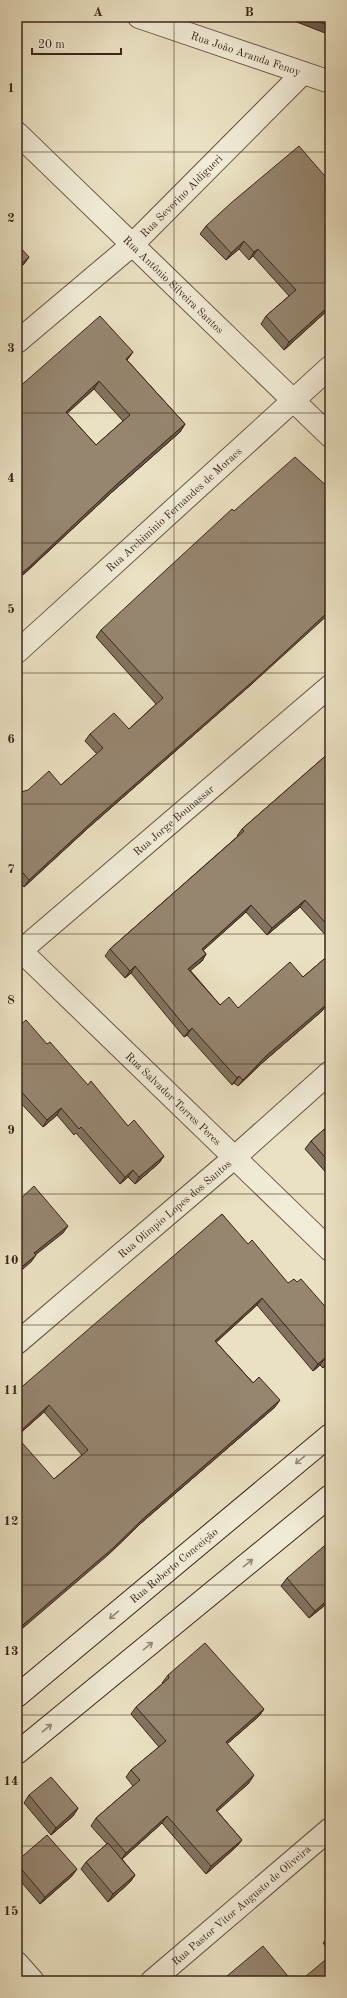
<svg xmlns="http://www.w3.org/2000/svg" width="347" height="1998" font-family="'Old Standard TT',serif">
<style>
.lines{fill:none;stroke-linecap:round;stroke-linejoin:round}
.street-casing{stroke:#685342;stroke-width:24}
.secondary-casing{stroke:#3c2418;stroke-width:24}
.street{stroke:#f1ecd7;stroke-width:22}
.secondary{stroke:#f1ecd7;stroke-width:22}
.wall{fill:#817360;stroke:#3c2418;fill-rule:evenodd}
.shaded-wall{fill:#695e4e;stroke:#3c2418}
.building{fill:#968670;stroke:#3c2418;fill-rule:evenodd}
.oneway{stroke:#968878}
.grid{fill:none;stroke:#3c2418;stroke-width:1;stroke-opacity:0.55}
.labels{text-anchor:middle;stroke-width:3;stroke-linejoin:round;paint-order:stroke}
.street-label{font-size:11px;fill:#3c2418;stroke:#f1ecd7}
.neatline{fill:none;stroke:#3c2418;stroke-width:1.5}
.grid-label{font-size:13px;text-anchor:middle;font-weight:bold;fill:#3c2418}
</style>
<rect width="100%" height="100%" fill="#eae1c2"/>
<filter id="stains"><feTurbulence type="fractalNoise" baseFrequency=".005" numOctaves="4"/><feColorMatrix values="0 0 0 0 .2 0 0 0 0 .09 0 0 0 0 .02 0 0 0 .5 -.17"/></filter>
<radialGradient id="worn" r=".72"><stop offset=".6" stop-color="#630" stop-opacity="0"/><stop offset="1" stop-color="#630" stop-opacity=".3"/></radialGradient>
<g class="lines">
<g class="street-casing">
<g id="street">
<path id="s1" d="M139 17 330 82"/>
<path id="s2" d="M17 133 330 436"/>
<path id="s3" d="M17 342 132 245 303 73"/>
<path id="s4" d="M17 652 330 367"/>
<path id="s5" d="M17 947 330 1250"/>
<path id="s6" d="M17 954 330 686"/>
<path id="s7" d="M17 1343 235 1157 330 1072"/>
<polyline points="17,1963 33,1981"/>
<path id="s8" d="M152 1981 330 1829"/>
</g>
</g>
<g class="secondary-casing">
<g id="secondary">
<path id="s9" d="M17 1696 330 1435"/>
<polyline points="17,1753 330,1496"/>
</g>
</g>
<use href="#street" class="street"/>
<use href="#secondary" class="secondary"/>
</g>
<g class="wall">
<polygon points="330,182 330,308 284,350 261,324 266,316 289,296 253,256 249,260 239,249 226,260 200,234 206,226"/>
<path d="M128 359 127 360 185 424 180 432 111 493 23 575 17 389ZM94 389 123 421 96 445 67 413Z"/>
<polygon points="101,630 254,682 88,828 24,887 17,879 17,793 61,785 97,754 85,741 90,734 129,729 156,704 96,637"/>
<polygon points="330,752 330,940 300,907 267,935 246,912 203,950 206,954 202,961 190,970 220,1005 238,1008 303,977 330,954 330,1002 326,1005 322,1011 262,1063 238,1086 234,1083 232,1085 187,1035 184,1037 131,973 125,978 105,956 110,949 238,836 237,836 242,829"/>
<polygon points="17,1028 47,1044 128,1126 164,1156 159,1163 135,1184 128,1177 120,1184 76,1133 74,1135 57,1115 43,1127 17,1099"/>
<polygon points="330,1124 330,1177 305,1149 311,1141"/>
<polygon points="222,1214 330,1362 323,1368 320,1365 313,1371 257,1305 216,1342 275,1407 140,1524 108,1555 54,1479 82,1455 44,1412 17,1436"/>
<polygon points="287,1578 330,1601 309,1618 281,1586"/>
<polygon points="168,1675 264,1709 259,1716 227,1744 249,1783 217,1811 242,1840 236,1847 206,1874 162,1823 122,1859 135,1875 130,1882 108,1902 81,1869 86,1862 107,1844 91,1826 96,1818 133,1786 126,1777 131,1770 159,1747 131,1714 136,1707 163,1683 162,1683"/>
<polygon points="29,1795 78,1808 73,1816 51,1835 24,1803"/>
<polygon points="17,1861 72,1876 40,1904 17,1877"/>
<polygon points="330,1934 330,1952 323,1943 328,1937"/>
<polygon points="227,1976 292,1981 224,1981"/>
</g>
<g class="shaded-wall">
<polygon points="284,17 307,17 330,26 330,35"/>
<polygon points="244,241 239,249 226,260 231,253"/>
<polygon points="258,249 253,256 249,260 254,252"/>
<polygon points="29,257 24,264 17,270 17,268"/>
<polygon points="330,305 330,308 284,350 289,342"/>
<polygon points="133,352 128,359 121,366 126,359"/>
<polygon points="99,381 94,389 61,419 66,412"/>
<polygon points="185,424 180,432 111,493 17,580 17,577 116,485"/>
<polygon points="330,610 330,613 254,682 88,828 24,887 29,880 93,821"/>
<polygon points="305,900 300,907 267,935 272,928"/>
<polygon points="251,905 246,912 197,956 202,949"/>
<polygon points="206,954 202,961 184,976 188,969"/>
<polygon points="135,966 131,973 125,978 130,971"/>
<polygon points="330,999 330,1002 326,1005 322,1011 262,1063 238,1086 243,1080 266,1056"/>
<polygon points="192,1028 187,1035 184,1037 189,1031"/>
<polygon points="239,1076 234,1083 232,1085 237,1078"/>
<polygon points="61,1108 57,1115 43,1127 47,1120"/>
<polygon points="164,1156 159,1163 135,1184 139,1177"/>
<polygon points="133,1170 128,1177 120,1184 125,1177"/>
<polygon points="68,1226 63,1233 29,1260 34,1253"/>
<polygon points="36,1255 31,1262 17,1274 17,1271"/>
<polygon points="262,1298 257,1305 210,1348 215,1341"/>
<polygon points="325,1358 320,1365 313,1371 318,1364"/>
<polygon points="330,1359 330,1362 323,1368 328,1361"/>
<polygon points="280,1400 275,1407 140,1524 108,1555 17,1633 17,1630 145,1517"/>
<polygon points="49,1405 44,1412 17,1436 17,1434"/>
<polygon points="330,1598 330,1601 309,1618 315,1611"/>
<polygon points="264,1709 259,1716 221,1749 226,1742"/>
<polygon points="254,1775 249,1783 211,1817 216,1810"/>
<polygon points="78,1808 73,1816 51,1835 56,1828"/>
<polygon points="167,1816 162,1823 121,1860 126,1853"/>
<polygon points="242,1840 236,1847 206,1874 211,1866"/>
<polygon points="77,1869 72,1876 40,1904 45,1897"/>
<polygon points="135,1875 130,1882 108,1902 113,1894"/>
</g>
<g class="building">
<polygon points="307,17 330,17 330,26"/>
<polygon points="299,146 330,182 330,305 289,342 266,316 296,290 258,249 254,252 244,241 231,253 206,226 231,203"/>
<polygon points="17,244 29,257 17,268"/>
<path d="M100 316 133 352 126 359 185 424 116 485 28 568 17 577V389ZM99 381 130 415 96 445 66 412Z"/>
<polygon points="295,457 330,489 330,610 260,675 93,821 29,880 17,866 17,793 28,790 49,771 61,785 103,748 90,734 114,713 129,729 163,698 101,630 232,509 234,511"/>
<polygon points="330,752 330,928 305,900 272,928 251,905 202,949 206,954 188,969 220,1005 229,997 238,1008 290,962 303,977 330,954 330,999 326,1003 327,1004 266,1056 243,1080 239,1076 237,1078 192,1028 189,1031 135,966 130,971 110,949 244,831 242,829"/>
<polygon points="26,1020 47,1044 50,1042 88,1085 91,1081 128,1126 134,1120 164,1156 139,1177 133,1170 125,1177 81,1127 79,1129 61,1108 47,1120 17,1087 17,1028"/>
<polygon points="330,1124 330,1163 311,1141"/>
<polygon points="34,1186 68,1226 34,1253 36,1255 17,1271 17,1202"/>
<polygon points="222,1214 248,1244 252,1240 288,1283 294,1279 297,1282 301,1279 330,1312 330,1359 328,1361 325,1358 318,1364 262,1298 215,1341 253,1383 259,1377 280,1400 145,1517 113,1548 17,1630 17,1437 54,1479 88,1450 49,1405 17,1434 17,1391"/>
<polygon points="330,1541 330,1598 315,1611 287,1578"/>
<polygon points="205,1643 264,1709 226,1742 254,1775 216,1810 242,1840 211,1866 167,1816 126,1853 96,1818 140,1780 131,1770 166,1741 136,1707 169,1678 168,1675"/>
<polygon points="51,1777 78,1808 56,1828 29,1795"/>
<polygon points="47,1835 77,1869 45,1897 17,1864 17,1861"/>
<polygon points="108,1843 135,1875 113,1894 86,1862"/>
<polygon points="330,1934 330,1940 328,1937"/>
<polygon points="263,1946 292,1981 232,1981 227,1976"/>
<polygon points="330,1956 330,1981 300,1981"/>
</g>
<defs><path id="oneway-shaft" d="M-6 0H5M1.5-3L5.5 0L1.5 3" fill="none" stroke-width="1.6" stroke-linecap="round" stroke-linejoin="round"/></defs>
<g class="oneway">
<use href="#oneway-shaft" transform="translate(300 1460) rotate(140)"/>
<use href="#oneway-shaft" transform="translate(248 1563) rotate(-39)"/>
<use href="#oneway-shaft" transform="translate(114 1615) rotate(140)"/>
<use href="#oneway-shaft" transform="translate(148 1646) rotate(-39)"/>
<use href="#oneway-shaft" transform="translate(47 1728) rotate(-39)"/>
</g>
<path class="grid" d="M174 17V1981M17 152H330M17 283H330M17 413H330M17 543H330M17 673H330M17 804H330M17 934H330M17 1064H330M17 1194H330M17 1325H330M17 1455H330M17 1585H330M17 1715H330M17 1846H330"/>
<g class="labels">
<g class="street-label">
<text dy="4" stroke="none"><textPath href="#s1" startOffset="113">Rua João Aranda Fenoy</textPath></text>
<text dy="4" stroke="none"><textPath href="#s3" startOffset="220">Rua Severino Aldigueri</textPath></text>
<text dy="4" stroke="none"><textPath href="#s2" startOffset="218">Rua Antônio Silveira Santos</textPath></text>
<text dy="4" stroke="none"><textPath href="#s4" startOffset="212">Rua Archiminio Fernandes de Moraes</textPath></text>
<text dy="4" stroke="none"><textPath href="#s6" startOffset="206">Rua Jorge Bounassar</textPath></text>
<text dy="4" stroke="none"><textPath href="#s5" startOffset="218">Rua Salvador Torres Peres</textPath></text>
<text dy="4" stroke="none"><textPath href="#s7" startOffset="207">Rua Olimpio Lopes dos Santos</textPath></text>
<text dy="4" stroke="none"><textPath href="#s9" startOffset="204">Rua Roberto Conceição</textPath></text>
<text dy="4" stroke="none"><textPath href="#s8" startOffset="117">Rua Pastor Vitor Augusto de Oliveira</textPath></text>
</g>
</g>
<rect width="347" height="1998" fill="none" stroke="#eae1c2" stroke-width="44"/>
<path d="M32 48v6h89v-6" fill="none" stroke="#3c2418" stroke-width="2"/>
<text x="38" y="48" font-size="12" fill="#3c2418" stroke="#f1ecd7" stroke-width="3" paint-order="stroke">20 m</text>
<rect x="22" y="22" width="303" height="1954" class="neatline"/>
<g class="grid-label">
<text x="98" y="16">A</text>
<text x="249" y="16">B</text>
<text x="11" y="92">1</text>
<text x="11" y="222">2</text>
<text x="11" y="352">3</text>
<text x="11" y="482">4</text>
<text x="11" y="613">5</text>
<text x="11" y="743">6</text>
<text x="11" y="873">7</text>
<text x="11" y="1004">8</text>
<text x="11" y="1134">9</text>
<text x="11" y="1264">10</text>
<text x="11" y="1394">11</text>
<text x="11" y="1525">12</text>
<text x="11" y="1655">13</text>
<text x="11" y="1785">14</text>
<text x="11" y="1915">15</text>
</g>
<rect width="100%" height="100%" filter="url(#stains)"/>
<rect width="100%" height="100%" fill="url(#worn)"/>
</svg>
